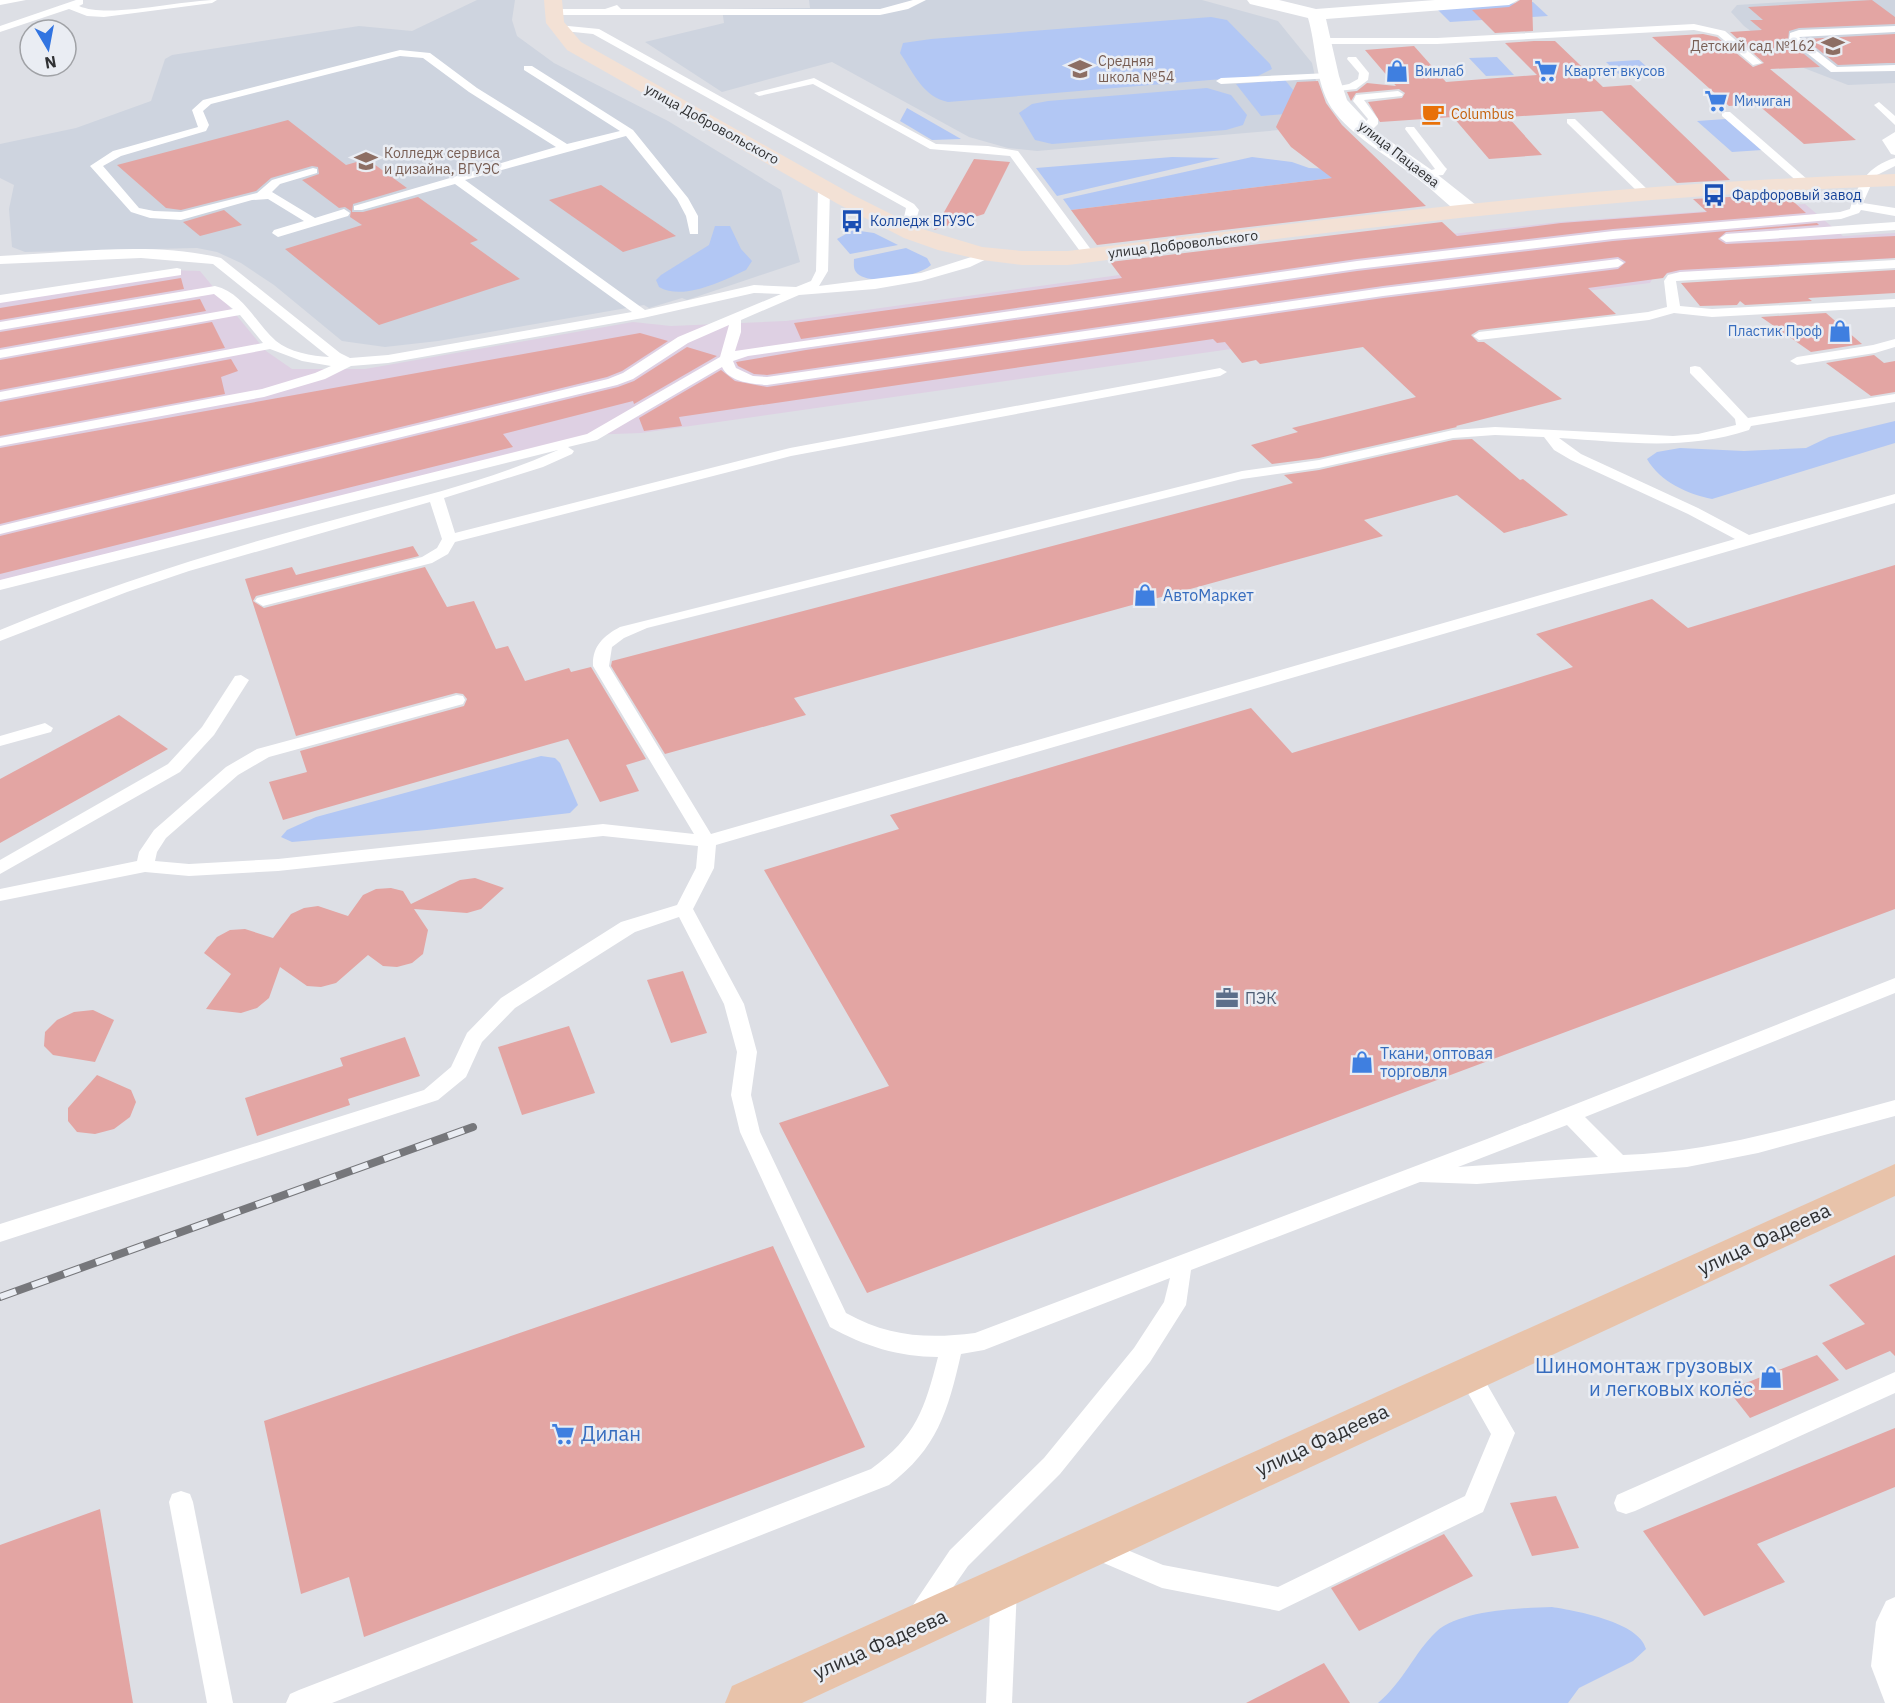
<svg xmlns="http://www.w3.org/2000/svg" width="1895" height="1703" font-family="'IBM Plex Sans',sans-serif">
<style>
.industrial{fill:#ded0e3}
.built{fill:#ced4df}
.green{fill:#b2c7f4}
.building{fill:#e3a5a3}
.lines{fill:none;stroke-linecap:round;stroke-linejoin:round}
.service{fill:#fff;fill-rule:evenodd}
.minor{fill:#fff;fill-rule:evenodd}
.secondary{fill:#f3e1d5;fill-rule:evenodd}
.primary{fill:#e8c3aa;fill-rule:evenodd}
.rail-casing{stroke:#76777b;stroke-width:8}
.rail{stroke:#eaedf3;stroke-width:6;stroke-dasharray:17;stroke-linecap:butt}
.labels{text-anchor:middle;stroke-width:5;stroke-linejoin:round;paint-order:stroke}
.far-education-label{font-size:14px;fill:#785e54;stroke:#eaedf3;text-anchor:start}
.far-shop-label{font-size:14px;fill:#366cbe;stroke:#eaedf3;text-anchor:start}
.far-food-label{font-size:14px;fill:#c56008;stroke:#eaedf3;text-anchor:start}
.far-street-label{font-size:14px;fill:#303133;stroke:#eaedf3}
.far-transit-label{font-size:14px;fill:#164399;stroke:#eaedf3;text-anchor:start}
.shop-label{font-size:16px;fill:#366cbe;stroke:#eaedf3;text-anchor:start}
.service-label{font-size:16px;fill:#4e5e75;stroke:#eaedf3;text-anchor:start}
.near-street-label{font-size:20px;fill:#303133;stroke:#eaedf3}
.near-shop-label{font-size:20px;fill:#366cbe;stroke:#eaedf3;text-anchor:end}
</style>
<rect width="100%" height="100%" fill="#dddfe5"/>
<polygon class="industrial" points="1805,204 1843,236 1895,233 1895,258 1662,274 1654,276 1650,283 1482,304 1231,349 641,433 587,435 0,582 0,297 169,270 200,271 266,351 292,369 365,369 633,322 671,326 786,321 1264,255 1559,222"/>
<g class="built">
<polygon points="477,0 515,0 512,20 517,36 554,63 668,121 781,190 800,262 687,300 682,298 649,308 644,305 438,341 385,347 342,341 274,285 241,263 217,252 197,248 25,252 12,247 9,209 14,185 0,178 0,144 76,128 151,101 165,59 172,55 359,26 412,31"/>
<polygon points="809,0 1202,0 1278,21 1312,63 1326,126 1037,151 1008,148 969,137 832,62 722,92 645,42 724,23 722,9 810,8"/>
<polygon points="1816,0 1895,0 1895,83 1848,85 1796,65 1744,26 1731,12 1737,5"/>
</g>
<g class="green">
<polygon points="1533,2 1548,16 1450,22 1437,9"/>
<path d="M1211 17 1227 20 1270 64 1272 69 1258 76 948 102C923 97 913 72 900 53L903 43 931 39Z"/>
<polygon points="1497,57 1514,75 1486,76 1469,58"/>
<polygon points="1639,60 1655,74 1622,77 1606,62"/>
<polygon points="1285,80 1311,112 1261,116 1236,84"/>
<polygon points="1207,88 1231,95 1247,115 1243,125 1226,130 1052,144 1035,140 1019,113 1032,104 1048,101"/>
<polygon points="907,108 961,139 932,140 900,121"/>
<polygon points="1726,119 1762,150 1732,152 1697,121"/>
<polygon points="1172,157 1220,158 1057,196 1036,168"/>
<polygon points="1252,157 1292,162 1309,168 1389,171 1071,210 1063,199"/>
<path d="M715 226H730L741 249 752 261 746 270C723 281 683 301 659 287L656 280 661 275 709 245Z"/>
<polygon points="853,230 874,233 898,245 850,254 837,239"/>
<path d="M906 248 927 258 931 265C920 276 866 287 856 272 853 268 854 263 854 259Z"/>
<path d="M1895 421V443L1712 499C1688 494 1660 482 1647 459L1657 452 1680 448 1744 451 1806 448 1829 437Z"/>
<polygon points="541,756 555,758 560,763 578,805 570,813 427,830 292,842 281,837 287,830 316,817"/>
<path d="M1552 1607C1577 1611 1639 1622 1646 1649L1633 1661 1579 1688 1568 1703H1378C1404 1681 1414 1653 1436 1632 1460 1610 1521 1608 1552 1607Z"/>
</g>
<g class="building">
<polygon points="1520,0 1532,0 1533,31 1495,33 1472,10 1509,7"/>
<polygon points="1872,0 1895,17 1895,24 1799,28 1789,31 1788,41 1820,67 1770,69 1856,140 1804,144 1757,104 1729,106 1652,37 1703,34 1717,37 1753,67 1764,63 1730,32 1762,30 1750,20 1763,20 1748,7"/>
<polygon points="1895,34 1895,63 1887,63 1838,65 1805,39"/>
<polygon points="1534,41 1555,41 1603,87 1631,85 1730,180 1677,183 1602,111 1508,117 1542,155 1489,159 1453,117 1380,122 1368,102 1402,98 1405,93 1399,89 1356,93 1351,101 1347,92 1357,91 1367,83 1396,86 1365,50 1414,46 1446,82 1537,75 1505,43"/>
<polygon points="1318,81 1326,103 1342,125 1426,206 1097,245 1071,210 1332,178 1291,147 1276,127 1297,82"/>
<polygon points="288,120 346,165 367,159 407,188 353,204 352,212 363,212 418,197 478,240 470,243 520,279 379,325 285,249 362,225 350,217 351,211 345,207 339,208 302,180 319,174 318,167 312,166 271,178 256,191 181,210 166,208 117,165"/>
<polygon points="974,159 1010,162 984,214 934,230"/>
<polygon points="601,185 676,236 623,252 549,200"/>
<polygon points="1785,194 1806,213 1613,229 1357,259 801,339 794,323 1122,278 1110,262 1442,222 1457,236 1561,223 1707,212 1693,199"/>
<polygon points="224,210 242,225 200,236 183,222"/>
<polygon points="1817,223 1819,225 1726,232 1718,239 1726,244 1895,236 1895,258 1680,270 1667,273 1663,278 1588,288 1616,314 1479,330 1471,335 1478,342 1484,342 1562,399 1456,426 1457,427 1319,458 1272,464 1251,445 1298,432 1292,428 1416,397 1363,347 1260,364 1256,360 1242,363 1225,342 1217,343 1213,339 679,417 682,426 644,431 639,418 721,370 735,381 767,387 1383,298 1618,269 1626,262 1618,257 1383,286 767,375 754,374 738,366 736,362 806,350 1357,271 1613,241"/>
<polygon points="1895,270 1895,293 1808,298 1812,301 1745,305 1740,301 1737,305 1700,306 1681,283"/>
<polygon points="181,278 184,289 0,320 0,308"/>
<polygon points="200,299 206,311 0,348 0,332"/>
<polygon points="1826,313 1862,344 1811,352 1761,317"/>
<polygon points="212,322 225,348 0,390 0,360"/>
<polygon points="640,333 668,341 622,371 607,377 0,524 0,448"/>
<polygon points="687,347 717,356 634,404 633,401 503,434 513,447 0,574 0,536 618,387 634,381"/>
<polygon points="1874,355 1884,363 1895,361 1895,392 1871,396 1826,363"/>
<polygon points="231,359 238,371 221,377 225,394 0,436 0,402"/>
<polygon points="1472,439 1520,480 1523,479 1568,515 1504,533 1457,495 1364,520 1383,536 794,698 806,715 665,754 611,666 612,661 1293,483 1284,475 1319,470 1453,440"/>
<polygon points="413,546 419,556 256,596 253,601 264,608 425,567 447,607 474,601 496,649 508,646 525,681 569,668 571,672 591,667 646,759 626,765 639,791 600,802 568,739 283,820 269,782 307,772 300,751 464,706 467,699 463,694 456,693 296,736 245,579 292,567 296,575"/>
<polygon points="1895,565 1895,909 867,1293 779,1123 889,1086 764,870 899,829 890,815 1251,708 1292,753 1573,667 1536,634 1652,599 1688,628"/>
<polygon points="119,715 168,749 0,843 0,779"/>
<polygon points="475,878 504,888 481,909 467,913 414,909 428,930 423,954 412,963 397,967 383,966 368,955 336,983 321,987 307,986 280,967 269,998 257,1008 241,1013 206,1009 231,974 204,953 217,937 230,930 245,929 273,938 291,914 304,908 318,906 348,916 363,895 376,889 391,888 403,891 411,904 460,880"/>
<polygon points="683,971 707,1033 671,1043 647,980"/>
<polygon points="93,1010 114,1020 95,1062 53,1055 44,1046 45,1032 57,1020 74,1012"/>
<polygon points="569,1026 595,1093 522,1115 498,1047"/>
<polygon points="405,1037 420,1076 348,1099 350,1105 257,1136 245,1098 343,1066 340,1058"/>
<polygon points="97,1075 131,1090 136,1102 130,1117 114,1129 95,1134 77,1132 68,1121 68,1108"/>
<polygon points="773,1246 865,1447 364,1637 349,1577 301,1594 264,1421"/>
<polygon points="1895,1255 1895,1356 1890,1351 1846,1370 1822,1343 1865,1324 1829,1285"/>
<polygon points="1817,1355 1839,1380 1750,1418 1728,1390"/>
<polygon points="1895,1428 1895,1487 1757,1544 1785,1582 1704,1616 1643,1531"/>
<polygon points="1556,1496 1579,1548 1532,1556 1510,1503"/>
<polygon points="100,1509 133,1703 0,1703 0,1545"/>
<polygon points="1444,1534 1473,1576 1359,1631 1331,1588"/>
<polygon points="1324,1663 1350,1703 1246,1703"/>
</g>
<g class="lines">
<g class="service">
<polygon points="0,0 26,0 0,5"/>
<path d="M76 0H83V4L79 6C108 19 180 0 217 0L212 3 104 17 87 16 69 9 0 32V26Z"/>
<polygon points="913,0 926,0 908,9 880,15 554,15 549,12 554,9 605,9 617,5 621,9 880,9"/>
<polygon points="1694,24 1725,31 1762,63 1753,65 1718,35 1694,30 1437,44 1324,44 1319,41 1324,38 1437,38"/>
<polygon points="558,25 599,29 914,204 919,210 915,223 906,234 898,234 896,231 903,222 906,208 593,34 554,30 553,28"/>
<polygon points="1895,26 1895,32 1799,37 1837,67 1895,65 1895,71 1831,72 1789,39 1790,33 1799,30"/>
<path d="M400 50 430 53 477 88 567 144 620 131 524 70V66H532L633 130 688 198 698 216V234H690L686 216 677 199 626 136 465 180 645 310 754 285 796 287 811 281 816 271 818 189 824 186 830 189 828 271 819 286 921 273 987 252 993 256 970 267 921 281 875 289 799 295 741 320V332L735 351 1357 261 1613 231 1840 212 1850 209C1858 183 1868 166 1895 158V166L1875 176 1863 203 1895 208V216L1861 210 1859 213 1841 219 1613 239 1357 269 748 356 733 361 736 368 753 376 767 377 1383 288 1618 259 1624 263 1618 267 1383 296 767 385C752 384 729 382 722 367L597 440 568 447 574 451 572 454 543 467 444 498 455 533 790 448 1220 368 1227 372 1220 376 791 456 455 542 448 554 432 563 263 606 255 601 257 598 422 557 437 548 442 539 430 502 189 571 127 592 0 641V630C101 588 205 555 311 526 393 503 480 485 558 450L0 590V580L587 434 720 357 729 325 688 343 633 379 617 385 0 534V526L608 379 623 373 678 337 781 294 754 293 643 318 388 363 351 366 325 379 264 397 0 446V438L262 389 315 373 331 366 302 361 270 349 0 400V392L263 343 240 315 0 358V350L233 309 214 294 0 330V322L215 286C244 293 255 323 276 341 289 352 312 356 329 357L213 264 141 258 0 264V256C72 253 151 241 221 258L340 353 350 358 388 355 632 312 455 184 362 210H354V206L556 147 469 92 423 58 400 56 211 104 203 111 209 125 206 131 121 156 103 166 139 208 154 211 181 212 257 193 272 180 313 168 317 169V173L280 184 272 192 315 218 344 209 350 213 348 216 278 237 272 233 274 230 304 221 268 199 252 200 181 220 150 218 131 212 90 166 113 151 198 127 192 110 203 100Z"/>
<polygon points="1348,57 1356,57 1369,73 1368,80 1356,89 1329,92 1329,88 1349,84 1358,79 1359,73 1347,59"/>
<polygon points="1329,73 1333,74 1333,78 1221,84 1216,81 1221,78"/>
<polygon points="814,78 936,144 988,146 1018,151 1095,255 1085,258 1010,156 930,149 813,84 759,96 754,93"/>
<polygon points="1398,91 1403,94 1402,96 1364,100 1378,119 1378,124 1369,133 1361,133 1360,131 1368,119 1353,101 1356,95"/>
<polygon points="1879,102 1895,116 1895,125 1874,105"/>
<polygon points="1722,112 1730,112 1808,180 1808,184 1800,184 1722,116"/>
<polygon points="1567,119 1575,119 1650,192 1650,196 1642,196 1567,123"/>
<polygon points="1406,127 1414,127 1445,167 1447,169 1443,175 1422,177 1422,173 1435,169 1405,129"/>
<polygon points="1895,132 1895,155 1891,154 1882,140"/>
<polygon points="1895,222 1895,230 1726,242 1720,238 1726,234"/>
<polygon points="1895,260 1895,268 1676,281 1680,306 1712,309 1895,299 1895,307 1712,317 1674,313 1649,320 1479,340 1473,336 1479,332 1648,312 1667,307 1664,281 1668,275 1680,272"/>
<polygon points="177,268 181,269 181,275 0,303 0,295"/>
<polygon points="1895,339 1895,347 1875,353 1797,365 1790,361 1797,357 1873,345"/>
<path d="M1695 366 1700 367 1748 418 1895 394V402L1751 426 1749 430C1686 451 1624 442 1559 438L1581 454 1698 508 1749 535 1895 494V503L716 845 714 868 693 909 744 1004 757 1052 751 1095 760 1132 846 1313C889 1337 928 1339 975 1333L1487 1139 1895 978V993L1585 1117 1623 1155C1716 1152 1805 1124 1895 1100V1116L1758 1153 1687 1167 1477 1184 1420 1182 1191 1270 1186 1305 1150 1362 1060 1474 968 1566 929 1622 920 1626 911 1622 907 1614 950 1550 1044 1458 1134 1348 1164 1302 1170 1278 984 1350 961 1354C948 1411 937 1449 889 1485L332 1703H286L290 1694 299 1690 871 1469C916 1437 925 1408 938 1357 899 1357 864 1346 830 1327L740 1132 731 1095 737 1052 724 1004 679 917 635 932 515 1008 482 1042 466 1077 438 1100 0 1242V1224L424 1090 451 1067 467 1033 501 998 621 922 677 905 696 868 698 846 603 836 278 871 189 876 145 872 0 901V889L137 861 139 852 154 830 226 767 257 749 457 695 463 696 465 700 463 704 269 757 238 775 166 838 157 852 155 861 189 864 278 859 603 824 694 834 593 666C592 647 603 636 620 627L1242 471 1319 460 1453 430 1495 427 1673 436 1698 434 1736 425 1735 419 1690 373V367ZM1495 435 1544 437 1554 450 1571 460 1688 514 1735 539 711 834 609 666 612 647 624 638 647 628 1242 479 1319 468 1453 438ZM1567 1125 1598 1157 1458 1167Z"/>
<polygon points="241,675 249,680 214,735 180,772 0,874 0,860 168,764 202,727 235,676"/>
<polygon points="45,723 53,728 51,732 0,746 0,736"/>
<polygon points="1468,1362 1476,1365 1515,1433 1483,1512 1279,1611 1162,1588 1085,1555 1082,1547 1085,1539 1094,1536 1163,1565 1278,1587 1465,1496 1491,1434 1456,1372 1460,1365"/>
<polygon points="1895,1372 1895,1393 1635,1511 1626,1514 1617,1511 1614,1503 1617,1495"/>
<polygon points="181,1491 190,1494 193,1502 233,1703 207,1703 169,1502 172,1494"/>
<polygon points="1004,1575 1013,1579 1017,1587 1012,1703 986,1703 991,1587 995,1579"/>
<polygon points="1895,1597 1895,1703 1885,1703 1871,1666 1876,1622 1886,1601"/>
</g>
<path class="minor" d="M1247 0H1279L1316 9 1435 0H1518L1509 5 1326 19 1339 76 1347 100 1377 132 1433 171 1476 205 1479 210 1476 215H1460C1446 203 1433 190 1418 179 1392 159 1343 131 1328 102 1315 76 1316 45 1308 18L1250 4Z"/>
<path class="secondary" d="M544 0H562L564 22 581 42 853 195 919 228 982 247 1022 251H1068C1343 217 1617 182 1895 174V186C1617 195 1343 230 1068 265H1022L982 260 938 250 904 238 838 204 567 50 546 23Z"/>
<polygon class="primary" points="1895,1164 1895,1196 802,1703 725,1703 732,1686"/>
<g class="rail-casing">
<polyline id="rail" points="0,1297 473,1127"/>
</g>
<use href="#rail" class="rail"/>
</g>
<defs>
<g id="school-bare" transform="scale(1.8)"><path d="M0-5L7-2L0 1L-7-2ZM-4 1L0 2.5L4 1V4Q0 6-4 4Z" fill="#8d6e63" stroke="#eaedf3" stroke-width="2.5" paint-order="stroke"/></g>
<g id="shop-bare" transform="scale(1.8)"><path d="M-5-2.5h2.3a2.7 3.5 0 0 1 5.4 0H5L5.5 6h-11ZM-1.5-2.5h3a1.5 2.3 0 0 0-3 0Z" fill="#3f7fe0" stroke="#eaedf3" stroke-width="2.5" paint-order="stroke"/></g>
<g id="supermarket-bare" transform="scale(1.8)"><path d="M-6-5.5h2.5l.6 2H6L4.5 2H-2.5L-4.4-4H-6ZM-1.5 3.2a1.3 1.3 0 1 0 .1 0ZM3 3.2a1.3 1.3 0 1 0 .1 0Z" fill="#3f7fe0" stroke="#eaedf3" stroke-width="2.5" paint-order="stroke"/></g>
<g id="cafe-bare" transform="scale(1.8)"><path d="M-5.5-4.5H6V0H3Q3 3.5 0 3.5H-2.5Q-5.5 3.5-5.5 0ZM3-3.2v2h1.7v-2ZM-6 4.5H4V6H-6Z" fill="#e8710a" stroke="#eaedf3" stroke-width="2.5" paint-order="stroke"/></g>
<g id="university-bare" transform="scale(1.8)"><path d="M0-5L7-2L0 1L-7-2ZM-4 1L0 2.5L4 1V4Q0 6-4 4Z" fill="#8d6e63" stroke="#eaedf3" stroke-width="2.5" paint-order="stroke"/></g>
<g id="bus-bare" transform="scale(1.8)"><path d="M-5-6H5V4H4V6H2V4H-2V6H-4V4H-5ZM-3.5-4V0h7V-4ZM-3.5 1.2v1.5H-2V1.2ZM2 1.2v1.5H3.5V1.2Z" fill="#1a4fb4" stroke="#eaedf3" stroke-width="2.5" paint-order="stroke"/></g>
<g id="office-bare" transform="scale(1.8)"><path d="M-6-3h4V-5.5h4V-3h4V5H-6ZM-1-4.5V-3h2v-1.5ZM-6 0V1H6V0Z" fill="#5c6f8a" stroke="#eaedf3" stroke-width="2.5" paint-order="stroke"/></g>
</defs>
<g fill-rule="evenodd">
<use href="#school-bare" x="1833" y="46"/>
<use href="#school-bare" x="1080" y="69"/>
<use href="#shop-bare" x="1397" y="71"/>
<use href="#supermarket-bare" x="1546" y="71"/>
<use href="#supermarket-bare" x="1716" y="101"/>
<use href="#cafe-bare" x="1433" y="114"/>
<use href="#university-bare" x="366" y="161"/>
<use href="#bus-bare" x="1714" y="195"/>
<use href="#bus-bare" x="852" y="221"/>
<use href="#shop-bare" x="1840" y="331"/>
<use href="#shop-bare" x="1145" y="595"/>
<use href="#office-bare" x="1227" y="998"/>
<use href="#shop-bare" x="1362" y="1062"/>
<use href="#shop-bare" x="1771" y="1377"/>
<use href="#supermarket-bare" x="563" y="1434"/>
</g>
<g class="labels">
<g class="far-education-label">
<text x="1815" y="51" text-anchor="end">Детский сад №162</text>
<text x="1098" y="66">Средняя<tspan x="1098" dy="16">школа №54</tspan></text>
<text x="384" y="158">Колледж сервиса<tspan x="384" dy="16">и дизайна, ВГУЭС</tspan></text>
</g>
<g class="far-shop-label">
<text x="1415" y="76">Винлаб</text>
<text x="1564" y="76">Квартет вкусов</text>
<text x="1734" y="106">Мичиган</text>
<text x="1822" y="336" text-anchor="end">Пластик Проф</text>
</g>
<g class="far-food-label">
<text x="1451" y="119">Columbus</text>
</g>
<g class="far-street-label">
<text transform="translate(712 124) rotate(29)" y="5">улица Добровольского</text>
<text transform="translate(1399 154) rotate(38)" y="5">улица Пацаева</text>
<text transform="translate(1183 244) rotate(-7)" y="5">улица Добровольского</text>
</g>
<g class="far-transit-label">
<text x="1732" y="200">Фарфоровый завод</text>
<text x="870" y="226">Колледж ВГУЭС</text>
</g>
<g class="shop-label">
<text x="1163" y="601">АвтоМаркет</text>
<text x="1380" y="1059">Ткани, оптовая<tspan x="1380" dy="18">торговля</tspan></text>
</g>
<g class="service-label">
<text x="1245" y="1004">ПЭК</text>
</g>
<g class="near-street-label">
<text transform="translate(1764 1239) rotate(-25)" y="7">улица Фадеева</text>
<text transform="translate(1322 1440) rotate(-25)" y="7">улица Фадеева</text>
<text transform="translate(880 1644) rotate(-24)" y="7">улица Фадеева</text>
</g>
<g class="near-shop-label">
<text x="1753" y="1373">Шиномонтаж грузовых<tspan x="1753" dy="23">и легковых колёс</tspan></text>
<text x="581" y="1441" text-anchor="start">Дилан</text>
</g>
</g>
<g transform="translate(48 48) rotate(170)"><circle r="28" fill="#eaedf3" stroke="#a0a2a6" stroke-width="1.5"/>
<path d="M0-4.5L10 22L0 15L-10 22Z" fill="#3174e1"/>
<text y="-9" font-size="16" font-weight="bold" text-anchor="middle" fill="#303133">N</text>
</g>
</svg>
